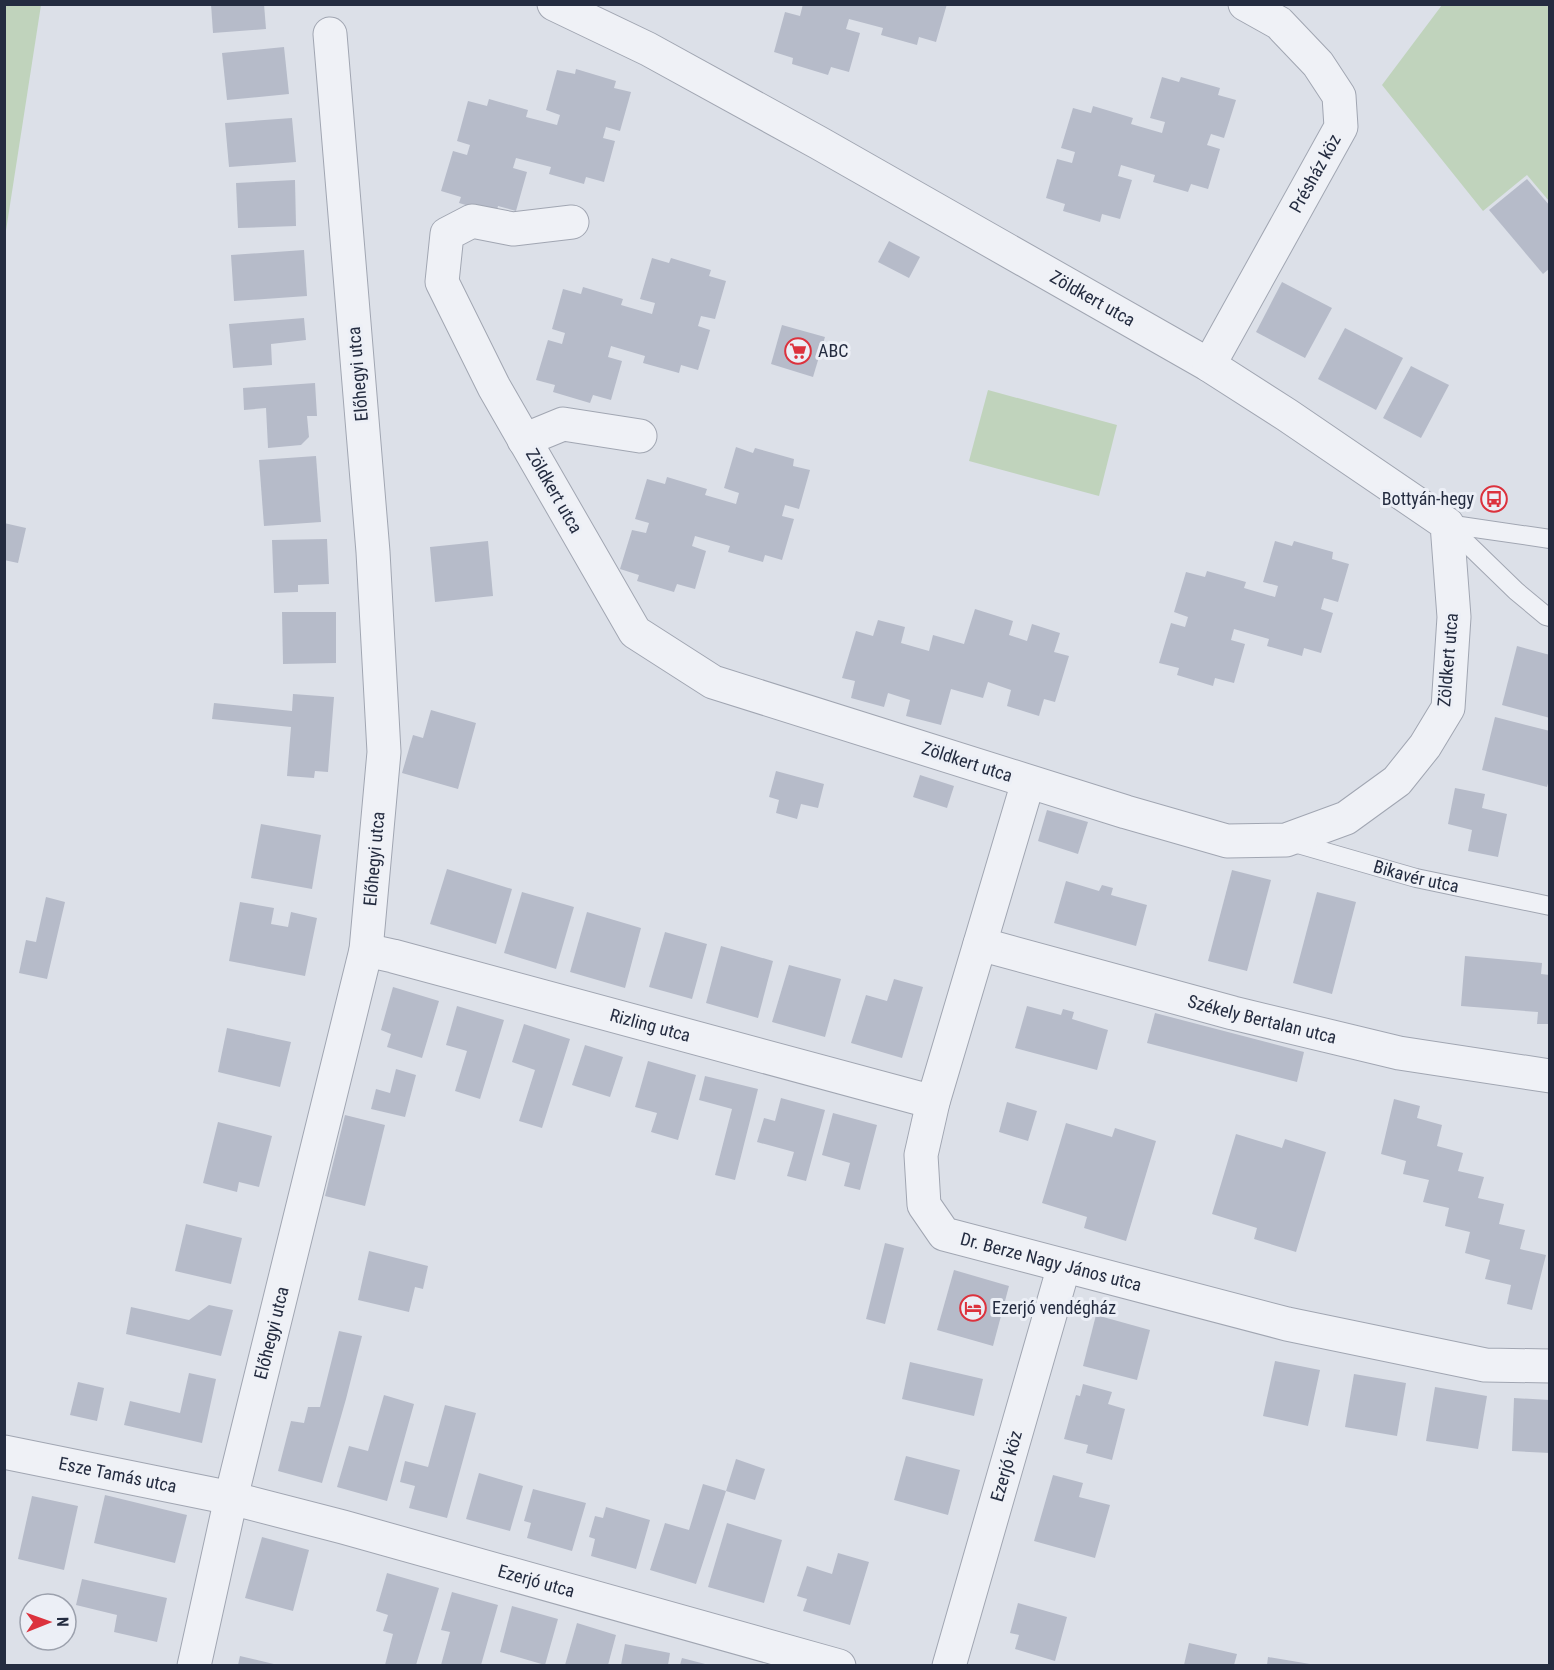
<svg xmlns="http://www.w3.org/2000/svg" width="1554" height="1670" font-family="'Roboto Condensed',sans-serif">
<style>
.green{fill:#c0d3bc}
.building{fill:#b6bbc9}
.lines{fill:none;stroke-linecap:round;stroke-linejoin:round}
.service-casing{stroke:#a1a6b2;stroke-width:20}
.minor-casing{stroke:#a1a6b2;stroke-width:35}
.service{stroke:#eff1f6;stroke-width:18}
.minor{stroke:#eff1f6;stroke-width:33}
.labels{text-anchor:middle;stroke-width:6;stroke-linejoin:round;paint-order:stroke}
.street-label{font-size:18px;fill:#242c40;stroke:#eceff6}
.poi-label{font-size:18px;fill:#242c40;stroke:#eceff6;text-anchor:start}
</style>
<rect width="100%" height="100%" fill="#dce0e8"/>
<g class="green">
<polygon points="5,4 41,5 5,237 4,5"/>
<polygon points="1442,5 1549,5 1549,201 1527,175 1483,211 1382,85"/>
<polygon points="988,390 1117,425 1099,496 969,461"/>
</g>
<g class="building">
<polygon points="211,4 264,4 266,29 213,33"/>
<polygon points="803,4 947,4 936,42 919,37 917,45 881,35 883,28 849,19 846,29 860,33 849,72 831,67 828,75 792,64 793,58 774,52 785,12 800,16"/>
<polygon points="284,47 289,94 227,100 222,53"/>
<polygon points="576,69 616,81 614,88 631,92 620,131 606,127 603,138 615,141 604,182 586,177 584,184 549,174 551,167 516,158 513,168 527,172 516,211 498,206 496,214 459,203 461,197 441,191 453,151 467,155 470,145 457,141 468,101 487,106 489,99 528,110 526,117 557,125 560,115 546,110 557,70 575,74"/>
<polygon points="1162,77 1179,82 1181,77 1220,88 1218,95 1236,100 1224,138 1211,134 1207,145 1220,149 1208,189 1191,184 1188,192 1153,182 1155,175 1121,165 1118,176 1132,180 1120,219 1102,214 1100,222 1063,211 1065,204 1046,198 1057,159 1072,163 1075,152 1061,148 1073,108 1091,113 1093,106 1133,118 1131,124 1162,133 1165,122 1150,118"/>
<polygon points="292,118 296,162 229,167 225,123"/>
<polygon points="1527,179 1550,206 1550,268 1543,274 1489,210"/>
<polygon points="295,180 296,226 238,228 236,183"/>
<polygon points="889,241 920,257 909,278 878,262"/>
<polygon points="304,250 307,296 234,301 231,255"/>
<polygon points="652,258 669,263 671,258 711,270 709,276 726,281 715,319 701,316 698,326 710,330 698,370 681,365 679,373 643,363 645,356 611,346 608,357 622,361 611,400 593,395 590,403 553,392 555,385 536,380 548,340 562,344 565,333 552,329 563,289 581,294 583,287 623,299 621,305 652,314 655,303 640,299"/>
<polygon points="1282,282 1332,308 1305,358 1256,332"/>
<polygon points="304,318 306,340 271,344 272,365 233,368 229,324"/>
<polygon points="782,325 825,337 813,377 771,364"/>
<polygon points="1345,328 1403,358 1376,410 1318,379"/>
<polygon points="1411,366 1449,385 1421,438 1383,418"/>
<polygon points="315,383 317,416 307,416 309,437 301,445 268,448 266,408 244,410 243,388"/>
<polygon points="736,447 753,453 755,448 794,459 793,466 810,470 799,509 785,505 782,516 794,519 782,560 765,555 763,562 728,552 730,546 695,536 692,546 706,551 695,589 677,584 674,592 637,581 639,575 620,569 632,530 646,533 649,523 635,519 647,479 665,484 667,477 707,489 705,495 736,504 739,493 724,488"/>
<polygon points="316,456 321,522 264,526 259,460"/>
<polygon points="4,523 26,528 18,563 4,560"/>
<polygon points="327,539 329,584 298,585 298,592 274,593 272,540"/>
<polygon points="488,541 493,596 435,602 430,547"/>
<polygon points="1275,541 1292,546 1294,541 1333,552 1332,559 1349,564 1338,602 1324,598 1321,609 1333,613 1321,653 1304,648 1302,656 1267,646 1269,639 1234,629 1231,640 1245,644 1234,683 1215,678 1213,686 1177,675 1179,668 1159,663 1171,623 1185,627 1188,617 1174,612 1186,572 1205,577 1207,571 1246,582 1244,588 1275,597 1278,586 1263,582"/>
<polygon points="975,609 1013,621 1009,635 1027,641 1032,624 1060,633 1054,652 1069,656 1055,702 1044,699 1039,716 1007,706 1011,690 988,682 983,698 951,689 941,725 906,716 910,700 888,693 884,707 851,698 855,681 842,678 856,631 873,636 878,620 905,627 901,643 929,651 933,635 964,644"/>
<polygon points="282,612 336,612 336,663 283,664"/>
<polygon points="1517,646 1550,655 1550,718 1502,705"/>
<polygon points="293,694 334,697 328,772 315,771 314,778 287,776 291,727 212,719 214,703 292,711"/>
<polygon points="431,710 476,723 458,789 402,773 413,735 423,738"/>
<polygon points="1495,717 1550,731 1550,776 1547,787 1482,770"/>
<polygon points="776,771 824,784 818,808 801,804 797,819 776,813 779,800 769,797"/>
<polygon points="920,775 954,786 947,808 913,797"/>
<polygon points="1455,788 1485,794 1482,808 1507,814 1498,857 1468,851 1472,830 1448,824"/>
<polygon points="1047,810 1088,822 1078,854 1038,841"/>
<polygon points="261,824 321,835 312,889 251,878"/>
<polygon points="447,869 512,889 496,944 430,924"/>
<polygon points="1232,870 1271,880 1247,971 1208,961"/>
<polygon points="1066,881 1099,891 1102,885 1113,888 1111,895 1147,905 1136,946 1054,923"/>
<polygon points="522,892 574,907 556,969 504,953"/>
<polygon points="1317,892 1356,902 1332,994 1293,983"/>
<polygon points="46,897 65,902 47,979 19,973 26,940 36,942"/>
<polygon points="240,902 274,908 271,924 288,927 291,912 317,918 305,976 229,961"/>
<polygon points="587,912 641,928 625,988 570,972"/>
<polygon points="665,932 707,944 692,999 649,987"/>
<polygon points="721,946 773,961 758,1018 706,1003"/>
<polygon points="1465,956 1542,963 1541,974 1550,975 1550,1024 1537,1024 1538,1012 1461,1006"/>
<polygon points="789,965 841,979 825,1037 772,1022"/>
<polygon points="894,979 923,987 902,1058 851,1043 866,995 887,1001"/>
<polygon points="393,987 439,1001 422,1058 387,1047 391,1034 381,1030"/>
<polygon points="457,1006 504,1020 480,1099 455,1091 467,1051 446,1045"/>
<polygon points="1027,1006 1061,1015 1063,1009 1074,1012 1072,1019 1108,1030 1097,1070 1015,1048"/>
<polygon points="1155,1013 1304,1052 1297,1082 1147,1043"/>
<polygon points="524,1024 570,1039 542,1128 519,1121 535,1070 512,1062"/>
<polygon points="227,1028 291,1042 280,1087 218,1072"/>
<polygon points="585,1045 623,1057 610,1097 572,1085"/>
<polygon points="648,1061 696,1075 678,1140 651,1132 657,1113 635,1107"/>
<polygon points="396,1069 416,1075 405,1117 371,1109 376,1089 390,1093"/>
<polygon points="705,1076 758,1089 735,1180 715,1175 732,1109 699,1100"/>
<polygon points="781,1098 825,1110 806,1181 787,1176 794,1152 757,1142 764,1118 775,1121"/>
<polygon points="1394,1099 1420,1106 1417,1118 1442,1125 1437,1146 1463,1153 1458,1171 1484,1177 1478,1198 1504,1204 1499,1224 1525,1230 1520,1249 1546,1255 1532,1310 1507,1304 1511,1285 1485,1279 1490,1260 1465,1253 1470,1232 1445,1226 1449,1208 1423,1202 1429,1180 1403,1174 1406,1161 1381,1154"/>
<polygon points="1007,1102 1037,1111 1028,1141 999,1132"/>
<polygon points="833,1113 877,1125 860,1190 844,1186 850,1163 822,1155"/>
<polygon points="345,1115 385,1125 365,1206 325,1196"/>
<polygon points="218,1122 272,1136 259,1187 239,1182 237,1192 203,1183"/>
<polygon points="1066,1123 1112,1137 1115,1128 1156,1141 1126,1241 1084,1228 1087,1217 1042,1203"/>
<polygon points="1236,1134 1282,1148 1285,1139 1326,1152 1296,1252 1254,1239 1257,1228 1212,1214"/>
<polygon points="186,1224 242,1238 231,1284 175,1271"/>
<polygon points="885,1243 904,1248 885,1324 866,1319"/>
<polygon points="369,1251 428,1266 423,1289 415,1287 409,1312 358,1300"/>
<polygon points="954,1270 1009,1286 993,1346 937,1330"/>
<polygon points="209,1305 233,1310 221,1356 126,1334 131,1307 189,1320"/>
<polygon points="1096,1315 1150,1330 1137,1380 1083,1366"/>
<polygon points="339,1331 362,1336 346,1399 322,1483 278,1471 291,1421 304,1423 308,1407 320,1407"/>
<polygon points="1275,1361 1320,1370 1308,1426 1263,1416"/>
<polygon points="910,1362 983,1379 974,1416 902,1399"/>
<polygon points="189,1373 216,1379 202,1443 124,1425 130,1401 180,1413"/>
<polygon points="1354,1374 1406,1383 1397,1436 1345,1427"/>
<polygon points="78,1382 104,1388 97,1421 70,1415"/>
<polygon points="1083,1384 1112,1392 1108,1404 1125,1409 1112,1460 1086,1453 1088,1445 1064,1439 1076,1395 1080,1396"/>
<polygon points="1435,1387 1487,1396 1478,1449 1426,1441"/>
<polygon points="384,1395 414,1404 387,1501 337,1487 349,1446 368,1451"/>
<polygon points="1514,1398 1550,1400 1550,1453 1512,1451"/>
<polygon points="445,1405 476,1413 447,1518 409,1508 415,1486 400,1482 405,1461 428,1467"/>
<polygon points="906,1456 960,1470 948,1515 894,1500"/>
<polygon points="736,1459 765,1469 755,1500 726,1491"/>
<polygon points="479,1473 523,1486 510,1531 466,1519"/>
<polygon points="1053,1475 1083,1483 1079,1497 1110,1505 1095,1558 1034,1541"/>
<polygon points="703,1484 726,1491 696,1584 650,1570 665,1523 689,1530"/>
<polygon points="533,1489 586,1503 572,1551 527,1538 531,1523 524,1521"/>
<polygon points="105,1495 187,1515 175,1563 94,1543"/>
<polygon points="32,1496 78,1506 64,1570 18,1559"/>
<polygon points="606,1507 650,1520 636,1569 591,1556 595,1539 589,1537 595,1516 603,1518"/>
<polygon points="727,1523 782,1540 764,1603 708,1587"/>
<polygon points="262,1537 309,1550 293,1611 245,1598"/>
<polygon points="838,1553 869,1562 850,1625 803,1611 807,1599 797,1596 807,1566 832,1574"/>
<polygon points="387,1573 439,1588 416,1665 385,1665 393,1634 383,1631 388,1615 376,1611"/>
<polygon points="82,1579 167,1598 157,1642 114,1632 117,1615 76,1605"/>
<polygon points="452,1592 498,1605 481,1665 441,1665 450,1632 441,1630"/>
<polygon points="1018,1603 1067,1617 1055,1661 1015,1649 1019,1635 1010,1633"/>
<polygon points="512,1606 558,1619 545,1665 500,1652"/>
<polygon points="577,1623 616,1635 608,1665 565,1665"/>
<polygon points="1189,1643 1237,1654 1234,1665 1184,1665"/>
<polygon points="625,1644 670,1653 668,1665 621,1665"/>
<polygon points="240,1656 278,1665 238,1665"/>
<polygon points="1268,1657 1310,1664 1310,1665 1267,1665"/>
<polygon points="682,1658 709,1665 680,1665"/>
</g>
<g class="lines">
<g class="service-casing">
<g id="service">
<polyline points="1447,524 1550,539"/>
<polyline points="1448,525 1516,591 1546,616 1550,617"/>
<path id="s1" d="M1291 842 1416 878 1550 906"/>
</g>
</g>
<g class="minor-casing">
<g id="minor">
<path id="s2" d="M554 4 648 49 819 143 1209 365 1287 415 1447 524 1454 617 1448 708 1425 746 1397 781 1346 818 1286 840 1227 841 1126 812 713 682 635 632 494 387 442 282 447 234 472 221 513 229 572 222"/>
<path id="s3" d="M1209 365 1341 127 1339 96 1318 64 1279 23 1245 4"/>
<polyline points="524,440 563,424 640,436"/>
<path id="s4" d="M1028 782 933 1102 921 1155 924 1205 944 1234 1287 1324 1485 1365 1550 1366"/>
<path id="s5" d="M980 944 1233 1013 1399 1053 1550 1076"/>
<path id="s6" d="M366 950 393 956 933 1102"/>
<path id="s7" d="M4 1452 231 1498 343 1527 839 1666"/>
<path id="s8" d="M194 1666 231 1498 366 950 384 752 373 552 330 34"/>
<path id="s9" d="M949 1666 1064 1266"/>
</g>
</g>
<use href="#service" class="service"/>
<use href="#minor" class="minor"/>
</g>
<defs>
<g id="supermarket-ring" transform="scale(1.35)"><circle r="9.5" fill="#eceff6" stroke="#dc323d" stroke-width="1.5"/><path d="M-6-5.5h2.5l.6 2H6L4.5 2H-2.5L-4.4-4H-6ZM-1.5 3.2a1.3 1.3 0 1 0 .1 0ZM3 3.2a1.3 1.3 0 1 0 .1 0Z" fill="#dc323d"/></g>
<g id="bus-ring" transform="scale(1.35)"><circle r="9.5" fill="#eceff6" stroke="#dc323d" stroke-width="1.5"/><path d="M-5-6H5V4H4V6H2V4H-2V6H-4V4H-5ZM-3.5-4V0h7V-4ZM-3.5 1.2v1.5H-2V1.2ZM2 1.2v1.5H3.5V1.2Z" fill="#dc323d"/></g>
<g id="hotel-ring" transform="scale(1.35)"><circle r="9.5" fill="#eceff6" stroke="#dc323d" stroke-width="1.5"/><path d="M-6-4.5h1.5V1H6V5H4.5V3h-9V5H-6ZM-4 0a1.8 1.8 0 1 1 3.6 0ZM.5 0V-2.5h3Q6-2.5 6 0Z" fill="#dc323d"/></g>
</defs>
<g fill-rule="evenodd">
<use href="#supermarket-ring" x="798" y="351"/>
<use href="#bus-ring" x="1494" y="499"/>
<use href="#hotel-ring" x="973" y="1308"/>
</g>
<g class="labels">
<g class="street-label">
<text dy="6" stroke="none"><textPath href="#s3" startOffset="219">Présház köz</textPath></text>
<text dy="6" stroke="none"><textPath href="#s2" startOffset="614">Zöldkert utca</textPath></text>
<text transform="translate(358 374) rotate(-95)" y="6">Előhegyi utca</text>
<text transform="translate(554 491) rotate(60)" y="6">Zöldkert utca</text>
<text transform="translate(1448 660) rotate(-85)" y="6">Zöldkert utca</text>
<text transform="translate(967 762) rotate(18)" y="6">Zöldkert utca</text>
<text dy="6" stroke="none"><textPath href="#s8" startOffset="828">Előhegyi utca</textPath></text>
<text dy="6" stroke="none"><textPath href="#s1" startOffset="130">Bikavér utca</textPath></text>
<text dy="6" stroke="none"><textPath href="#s5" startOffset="292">Székely Bertalan utca</textPath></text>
<text dy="6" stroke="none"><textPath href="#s6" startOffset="294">Rizling utca</textPath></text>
<text dy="6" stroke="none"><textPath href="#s4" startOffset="584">Dr. Berze Nagy János utca</textPath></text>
<text dy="6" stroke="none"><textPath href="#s8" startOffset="342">Előhegyi utca</textPath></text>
<text dy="6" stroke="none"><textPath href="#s9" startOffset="208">Ezerjó köz</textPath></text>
<text dy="6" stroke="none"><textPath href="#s7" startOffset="116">Esze Tamás utca</textPath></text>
<text dy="6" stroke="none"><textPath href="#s7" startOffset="548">Ezerjó utca</textPath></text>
</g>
<g class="poi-label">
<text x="818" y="357">ABC</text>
<text x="1474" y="505" text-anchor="end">Bottyán-hegy</text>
<text x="992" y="1314">Ezerjó vendégház</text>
</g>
</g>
<rect width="1554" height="1670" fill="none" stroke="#242c40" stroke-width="12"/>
<g transform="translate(48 1622) rotate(89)"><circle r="28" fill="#eceff6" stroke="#9ca1ad" stroke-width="1.5"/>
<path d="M0-4.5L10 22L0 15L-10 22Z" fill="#dc323d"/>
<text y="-9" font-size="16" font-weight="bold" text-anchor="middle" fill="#242c40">N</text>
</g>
</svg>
